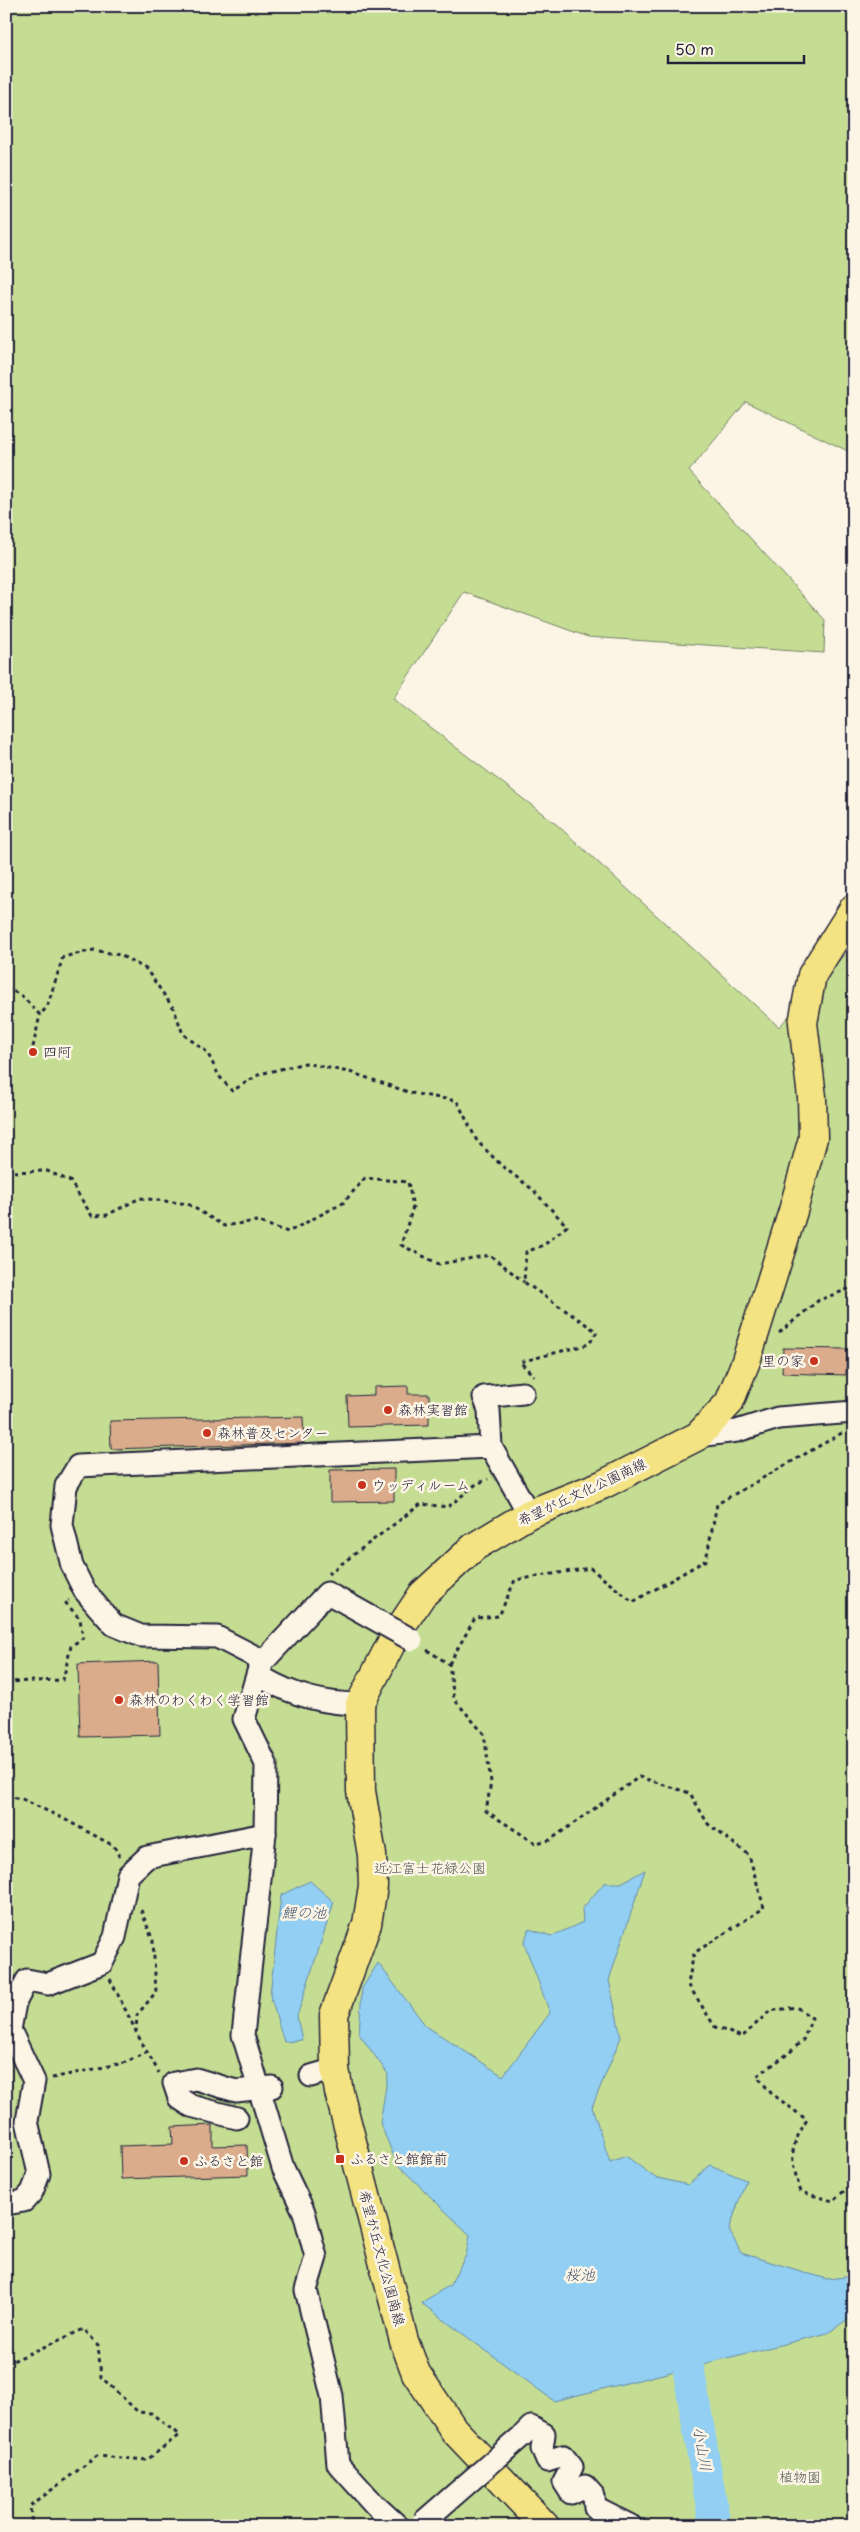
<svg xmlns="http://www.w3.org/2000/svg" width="860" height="2532" font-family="'Playpen Sans','Klee One',sans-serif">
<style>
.green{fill:#c5dd93;stroke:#748067}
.water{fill:#92cff2;stroke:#658aa9}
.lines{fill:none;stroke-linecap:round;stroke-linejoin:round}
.river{stroke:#92cff2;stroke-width:32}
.building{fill:#daac8c;stroke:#22223b}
.minor-casing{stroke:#22223b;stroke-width:25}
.major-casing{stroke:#22223b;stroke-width:31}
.path{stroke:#22223b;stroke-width:3;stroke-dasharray:4 4;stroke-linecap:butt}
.minor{stroke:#fcf5e5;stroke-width:21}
.major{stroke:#f4e382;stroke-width:28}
.minor-bridge-casing{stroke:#22223b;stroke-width:25;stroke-linecap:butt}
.minor-bridge{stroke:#fcf5e5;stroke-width:21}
.poi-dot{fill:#c8321e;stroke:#fcf5e5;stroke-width:2}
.labels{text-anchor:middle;stroke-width:5;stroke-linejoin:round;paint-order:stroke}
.poi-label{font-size:14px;fill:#22223b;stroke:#fcf5e5;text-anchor:start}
.street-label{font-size:14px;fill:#22223b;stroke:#fcf5e5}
.park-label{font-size:14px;fill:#535a55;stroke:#fcf5e5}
.water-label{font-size:15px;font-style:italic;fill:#445672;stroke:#fcf5e5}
</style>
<rect width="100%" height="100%" fill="#fcf5e5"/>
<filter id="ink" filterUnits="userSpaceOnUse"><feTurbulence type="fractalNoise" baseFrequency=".02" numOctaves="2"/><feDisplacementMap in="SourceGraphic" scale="10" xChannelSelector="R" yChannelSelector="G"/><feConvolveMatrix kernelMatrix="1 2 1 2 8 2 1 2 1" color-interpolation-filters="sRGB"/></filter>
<g filter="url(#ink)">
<polygon class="green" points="6,6 854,6 854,454 746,402 689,471 825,620 824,653 588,637 464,592 393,699 556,824 779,1027 854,944 854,2526 6,2526"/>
<g class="water">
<polygon points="645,1870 609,1980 621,2037 592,2107 610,2162 626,2156 654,2177 688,2185 710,2165 746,2180 729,2230 741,2253 827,2279 853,2276 854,2315 828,2333 554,2401 421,2303 450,2285 466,2255 470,2235 397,2164 380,2123 388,2074 359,2034 362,1988 378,1963 426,2026 503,2076 550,2013 524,1943 529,1929 552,1936 583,1922 582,1909 604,1883 621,1883"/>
<polygon points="310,1881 334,1902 297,2016 302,2040 284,2042 270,1995 281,1895"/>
</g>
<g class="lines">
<polyline class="river" points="689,2372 715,2526"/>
</g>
<g class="building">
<polygon points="783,1348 847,1349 846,1375 782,1373"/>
<polygon points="408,1386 408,1394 429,1394 429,1425 348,1427 347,1396 374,1395 374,1387"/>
<polygon points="303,1417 304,1443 111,1449 110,1421"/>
<polygon points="394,1469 394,1501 330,1502 330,1470"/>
<polygon points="158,1661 160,1735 80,1737 78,1664"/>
<polygon points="213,2125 213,2146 247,2145 248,2175 121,2179 120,2146 173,2144 172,2127"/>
</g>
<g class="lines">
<g class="minor-casing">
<g id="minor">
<polyline points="698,1436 737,1431 778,1418 854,1412"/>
<polyline points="491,1447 489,1410 484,1397 523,1393"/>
<polyline points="346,1603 327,1593 260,1665 244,1719 266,1764 265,1834 243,2035 283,2168 304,2212 316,2257 306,2290 332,2396 338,2464 375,2505 398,2526"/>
<path d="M360 1704C324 1704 294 1696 263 1678L260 1665 254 1656 217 1637 141 1636 114 1625 98 1607 84 1590 72 1566 62 1525 66 1486 78 1466 491 1447 529 1514"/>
<polyline points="311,2076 335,2069"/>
<polyline points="237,2118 191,2106 179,2098 174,2083 196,2079 236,2091 272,2087"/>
<polyline points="6,2204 24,2201 32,2192 39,2174 27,2121 34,2081 10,2030 15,2003 27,1980 48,1984 102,1963 115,1937 128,1875 147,1857 265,1834"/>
<polyline points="522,2436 531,2427 544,2434 542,2449 547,2461 563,2456 572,2467 564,2482 571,2493 585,2486 594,2496 595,2508 631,2526"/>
</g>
</g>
<g class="major-casing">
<polyline id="major" points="545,2526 454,2430 416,2373 404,2341 339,2092 335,2069 334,2015 367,1924 373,1886 372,1855 361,1791 360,1704 396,1634 422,1595 474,1547 529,1514 602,1485 698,1436 729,1403 746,1361 793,1211 813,1138 812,1097 803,1023 812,975 854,908"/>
</g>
<g class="path">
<polyline points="6,988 21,995 40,1015 47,1007 63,957 94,950 120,955 146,969 174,1009 183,1034 207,1052 219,1076 232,1091 260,1074 305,1063 353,1073 411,1093 457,1101 477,1141 502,1166 532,1189 567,1226 544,1245 526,1252 524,1282 597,1332 589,1344 520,1362 534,1376"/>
<polyline points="33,1047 40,1015"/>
<polyline points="6,1172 47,1171 70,1181 92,1216 107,1215 140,1198 188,1204 224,1226 256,1221 288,1232 343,1203 365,1178 408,1182 413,1207 401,1245 439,1264 490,1255 524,1282"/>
<polyline points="779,1333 819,1300 854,1287"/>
<polyline points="328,1574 421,1504 448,1507 475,1485 488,1479"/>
<path d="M427 1650 449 1664 454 1699 484 1734 491 1782 486 1811 535 1843 550 1840 639 1777 690 1793 708 1824 749 1855 764 1908 694 1953 688 1984 715 2027 742 2037 770 2011 796 2007 812 2018 803 2040 789 2053 757 2076 771 2093 807 2120C788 2150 790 2158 801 2192L833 2201 854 2182"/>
<polyline points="449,1664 475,1618 499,1616 515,1580 590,1568 633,1602 706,1560 717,1504 842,1433"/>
<polyline points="6,1682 63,1680 71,1646 83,1638 80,1619 65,1602 69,1600"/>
<polyline points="6,1796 22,1799 64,1819 114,1846 120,1858"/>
<polyline points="141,1910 153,1941 156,1992 137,2015 136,2032 159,2073"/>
<polyline points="110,1979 136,2031"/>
<polyline points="52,2078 123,2063 148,2052"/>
<polyline points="6,2364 84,2329 98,2345 101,2377 138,2412 151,2413 179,2435 147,2460 97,2456 30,2506 32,2526"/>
</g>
<use href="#minor" class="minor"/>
<use href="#major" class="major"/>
<g class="minor-bridge-casing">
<g id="minor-bridge">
<polyline points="346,1603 412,1640"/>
<polyline points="422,2523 522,2436"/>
</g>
</g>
<use href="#minor-bridge" class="minor-bridge"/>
</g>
</g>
<g class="poi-dot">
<circle cx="33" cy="1052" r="5"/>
<circle cx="814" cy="1361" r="5"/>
<circle cx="388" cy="1410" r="5"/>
<circle cx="207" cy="1433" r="5"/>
<circle cx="362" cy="1485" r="5"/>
<circle cx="119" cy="1700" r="5"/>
<rect x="335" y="2154" width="10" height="10" rx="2.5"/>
<circle cx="184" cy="2161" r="5"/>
</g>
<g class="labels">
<g class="poi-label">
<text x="43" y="1057">四阿</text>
<text x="804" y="1366" text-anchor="end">里の家</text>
<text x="398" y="1415">森林実習館</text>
<text x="217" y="1438">森林普及センター</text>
<text x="372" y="1490">ウッディルーム</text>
<text x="129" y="1705">森林のわくわく学習館</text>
<text x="350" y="2164">ふるさと館館前</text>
<text x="194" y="2166">ふるさと館</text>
</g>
<g class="street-label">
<text transform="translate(582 1492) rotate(-25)" y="5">希望が丘文化公園南線</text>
<text transform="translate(382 2258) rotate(75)" y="5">希望が丘文化公園南線</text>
</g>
<g class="park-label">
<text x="430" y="1873">近江富士花緑公園</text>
<text x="800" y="2482">植物園</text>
</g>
<g class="water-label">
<text x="304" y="1918">鯉の池</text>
<text x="580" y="2280">桜池</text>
<text transform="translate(702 2449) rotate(80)" y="5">小山川</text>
</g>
</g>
<rect width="860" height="2532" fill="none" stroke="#fcf5e5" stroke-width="25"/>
<rect x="12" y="12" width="835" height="2507" fill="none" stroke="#22223b" stroke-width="2" filter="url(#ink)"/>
<path d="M668 55v8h136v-8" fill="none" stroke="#22223b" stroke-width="2.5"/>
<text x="675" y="55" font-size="15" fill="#22223b" stroke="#fcf5e5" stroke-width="4" paint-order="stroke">50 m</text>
</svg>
